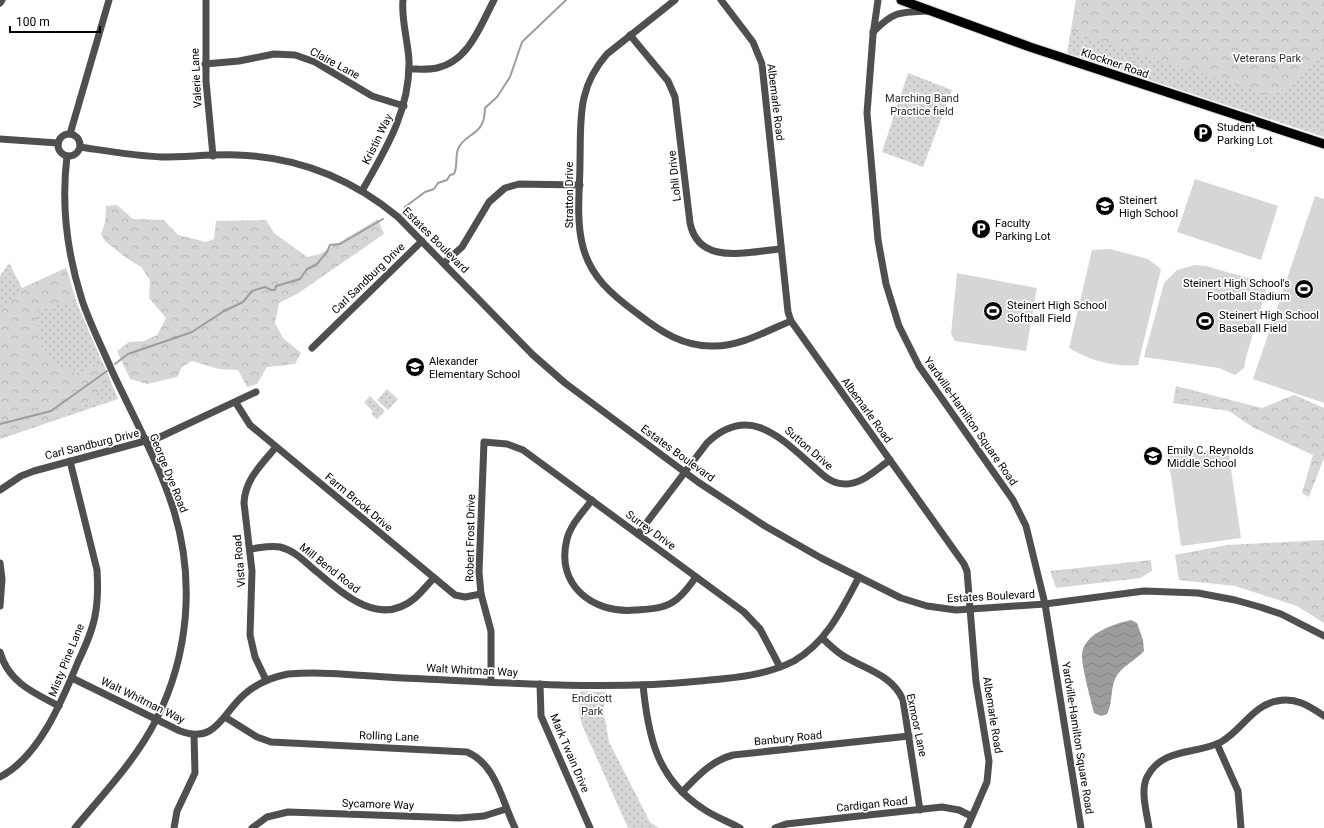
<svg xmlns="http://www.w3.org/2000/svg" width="1324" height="828" font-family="Roboto,sans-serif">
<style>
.green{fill:url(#green-dots)}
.forest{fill:url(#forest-crowns)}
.pitch{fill:#d6d6d6}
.water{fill:url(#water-waves)}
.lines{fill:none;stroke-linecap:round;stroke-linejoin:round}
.stream{stroke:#9d9d9d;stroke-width:2}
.major-casing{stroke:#dbdbdb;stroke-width:11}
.minor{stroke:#4f4f4f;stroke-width:7}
.major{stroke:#000;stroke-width:9}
.labels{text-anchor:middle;stroke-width:3.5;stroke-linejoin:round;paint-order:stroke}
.park-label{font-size:11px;fill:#2d2d2d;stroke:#fff}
.street-label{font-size:11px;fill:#000;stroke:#fff}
.poi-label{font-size:11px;fill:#000;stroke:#fff;text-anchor:start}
</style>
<defs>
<pattern id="green-dots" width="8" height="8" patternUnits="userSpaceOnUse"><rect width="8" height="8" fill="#d6d6d6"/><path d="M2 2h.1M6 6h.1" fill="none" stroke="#b6b6b6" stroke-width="1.8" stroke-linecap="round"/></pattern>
<pattern id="forest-crowns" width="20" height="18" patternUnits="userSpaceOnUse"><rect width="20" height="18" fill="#d6d6d6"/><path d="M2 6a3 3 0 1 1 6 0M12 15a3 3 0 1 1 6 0" fill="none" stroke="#b6b6b6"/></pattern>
<pattern id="water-waves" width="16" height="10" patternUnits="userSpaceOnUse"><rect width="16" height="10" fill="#9d9d9d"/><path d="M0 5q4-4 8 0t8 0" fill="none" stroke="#858585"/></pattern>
</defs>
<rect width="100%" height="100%" fill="#fff"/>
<g class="green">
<polygon points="1076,0 1324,0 1324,137 1067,53"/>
<polygon points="908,73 952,90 923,167 882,152"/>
<polygon points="9,263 22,288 66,268 76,301 118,399 0,439 0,276"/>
<polygon points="387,389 398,399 388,410 377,400"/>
<polygon points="370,396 385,411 377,419 371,414 373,412 364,402"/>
<polygon points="580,691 605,692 604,713 609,742 650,822 659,828 628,828 582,725 579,713"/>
</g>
<g class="forest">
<polygon points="1076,0 1324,0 1324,45 1320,58 1289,88 1269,95 1071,32"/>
<polygon points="117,205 133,219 164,220 178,235 206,242 214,239 216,221 266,220 274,233 307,257 320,254 378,219 384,234 297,294 279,303 275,323 283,338 301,353 295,364 267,367 257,384 247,387 238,370 219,369 192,361 182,367 177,377 147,384 130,379 117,351 129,342 144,341 157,335 166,318 149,298 150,280 141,267 125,257 105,241 101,234 105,223 106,206"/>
<polygon points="66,268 76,301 36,310 39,338 53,364 80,375 102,361 110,379 91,402 46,423 0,439 0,311 19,290"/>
<polygon points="1176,386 1262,408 1294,395 1324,408 1324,458 1309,497 1302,493 1313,455 1254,428 1229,411 1173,403"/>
<polygon points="1324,540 1324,623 1297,606 1235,586 1179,580 1175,555 1227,545"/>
<polygon points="1151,560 1152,571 1140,578 1056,588 1050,571"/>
</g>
<g class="pitch">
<polygon points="1195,179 1278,206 1261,260 1177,232"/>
<polygon points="1315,196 1324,199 1324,403 1253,379"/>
<path d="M1110 249 1148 259 1161 269 1138 365C1112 367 1091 361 1069 348L1092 250Z"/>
<polygon points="1195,265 1206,266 1268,284 1246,357 1244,368 1235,375 1219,368 1144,357 1164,283 1177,270"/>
<polygon points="957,273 1037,288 1026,351 955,341 951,334"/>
<polygon points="1228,448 1241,538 1181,546 1168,455"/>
</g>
<path class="water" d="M1131 620 1137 623 1143 640 1144 651C1135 661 1122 666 1116 677 1110 688 1113 703 1107 714L1101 716 1094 713C1091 701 1081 664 1082 654 1084 633 1114 624 1131 620Z"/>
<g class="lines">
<g class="stream">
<path d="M405 207 425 192 434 189 438 183 447 180 450 175 454 174C458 166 455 157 458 149 465 132 485 137 485 108L497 97 510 77 522 42 566 0"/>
<polyline points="115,364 128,354 192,332 224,311 243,302 252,291 265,287 271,290 275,290 276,286 300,279 307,269 316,265 327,252 330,245 340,244 383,219"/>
<polyline points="0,424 51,411 107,371"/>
</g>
<g class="major-casing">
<polyline id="major" points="901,0 1030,47 1324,144"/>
</g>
<g class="minor">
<polyline points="206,0 206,81 213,156"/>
<path d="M675 0 607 54C577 88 581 119 580 161 580 188 576 217 582 243 589 276 612 295 638 314 661 332 684 347 714 346 741 346 766 331 791 321"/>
<polyline points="721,0 753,42 762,64 788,312 791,321 964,564 967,571 976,682 989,761 987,782 967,828"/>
<polyline points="878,0 873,35 867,113 878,240 886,284 899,326 919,366 1013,500 1026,526 1045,604 1081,828"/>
<polyline points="0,3 2,0"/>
<path d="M873 32C894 11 899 12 928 11"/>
<path d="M630 35 668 81 675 97 690 223C699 267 749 251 781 249"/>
<polyline points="205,64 239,61 274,54 295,55 315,62 372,96 404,106"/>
<path d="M409 69C418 69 428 70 437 68 469 61 480 26 494 0"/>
<circle cx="69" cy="145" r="11"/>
<polyline points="70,134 109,0"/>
<polyline points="0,139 58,143"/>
<path d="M80 147C107 151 134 156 162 157 187 157 212 154 237 155 298 157 352 179 398 217L533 355 565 383 698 482 765 526 821 558 901 598 927 606 956 610 1045 604 1144 591 1198 593 1235 600 1260 607 1281 614 1324 636"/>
<path d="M67 156C61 205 67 253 82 300 90 324 102 347 112 371 133 416 159 463 174 511 195 580 189 655 156 720 136 760 103 794 75 828"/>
<path d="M362 191C386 149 410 110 409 61 408 40 401 20 403 0"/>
<polyline points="444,263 462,247 489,202 505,188 519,184 580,185"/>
<polyline points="312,348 422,241"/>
<polyline points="236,403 250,425 455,595 465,597 481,594"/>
<polyline points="0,490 21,476 34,471 160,437 256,392"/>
<path d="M592 500C583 512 571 524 567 539 555 585 593 614 635 610 648 609 662 609 673 602 683 596 689 586 696 577"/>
<path d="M638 534 707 443C749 403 781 438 814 467 823 475 831 484 845 484 861 485 877 469 890 460"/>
<path d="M250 549C260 548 270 545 280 547 293 550 302 559 311 567 339 590 378 630 415 598 422 592 428 584 434 578"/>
<polyline points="0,563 2,579 0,606"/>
<path d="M822 638C830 645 837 653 847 658 868 670 893 676 903 700L920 810"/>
<path d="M0 652C8 682 34 693 59 706"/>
<path d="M72 678 180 731C217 745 223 711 246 693 259 682 273 677 288 674 326 671 365 676 403 678 502 682 602 691 700 681 732 678 765 676 794 661 827 642 842 609 859 577"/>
<path d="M266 680 255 657 250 635 252 571 244 503C245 479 262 464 276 447"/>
<polyline points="491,682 491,631 481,594 479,572 484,442 507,444 523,450 744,612 760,629 780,667"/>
<polyline points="540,684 541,716 590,828"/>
<path d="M643 685C648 735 656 778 702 808 713 816 727 821 740 828"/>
<path d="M225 717 257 737 271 742 467 752C496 764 502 801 515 828"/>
<polyline points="1217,744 1238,791 1241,828"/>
<path d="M0 777C39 757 62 701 78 662 85 647 92 632 95 616 98 601 98 586 97 570L70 461"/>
<path d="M682 792C698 776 711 761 733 755L909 736"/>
<polyline points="174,828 177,811 195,773 194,735"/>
<polyline points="252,828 267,817 288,812 459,818 484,816 506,809"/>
<polyline points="775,828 786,824 942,807 959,810 971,816"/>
<path d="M1149 828C1147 813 1140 791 1147 777 1162 747 1196 755 1221 742 1241 731 1253 705 1277 701 1296 697 1309 706 1324 716"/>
</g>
<use href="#major" class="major"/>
</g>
<defs>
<g id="parking-disc" transform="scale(1)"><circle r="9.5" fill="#000" stroke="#fff"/><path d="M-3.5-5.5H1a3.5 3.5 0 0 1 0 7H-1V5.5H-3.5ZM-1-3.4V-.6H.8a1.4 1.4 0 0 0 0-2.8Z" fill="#fff"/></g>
<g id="school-disc" transform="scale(1)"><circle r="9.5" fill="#000" stroke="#fff"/><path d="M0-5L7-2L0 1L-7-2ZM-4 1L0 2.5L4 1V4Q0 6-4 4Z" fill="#fff"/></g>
<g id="stadium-disc" transform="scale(1)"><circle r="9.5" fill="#000" stroke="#fff"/><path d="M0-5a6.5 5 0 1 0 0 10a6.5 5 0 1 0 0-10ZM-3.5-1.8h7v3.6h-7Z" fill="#fff"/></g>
</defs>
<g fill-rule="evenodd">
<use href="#parking-disc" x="1203" y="133"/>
<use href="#school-disc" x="1105" y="206"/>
<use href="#parking-disc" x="981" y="229"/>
<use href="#stadium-disc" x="1304" y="289"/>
<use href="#stadium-disc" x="993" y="311"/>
<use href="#stadium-disc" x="1205" y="321"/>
<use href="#school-disc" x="415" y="367"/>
<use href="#school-disc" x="1153" y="456"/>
</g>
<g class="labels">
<g class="park-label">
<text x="1267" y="62">Veterans Park</text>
<text x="922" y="102">Marching Band<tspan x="922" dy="13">Practice field</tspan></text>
<text x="592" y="702">Endicott<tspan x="592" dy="13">Park</tspan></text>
</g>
<g class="street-label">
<text transform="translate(335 63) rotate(28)" y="4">Claire Lane</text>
<text transform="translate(1115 63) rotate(19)" y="4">Klockner Road</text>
<text transform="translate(196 78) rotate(-93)" y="4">Valerie Lane</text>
<text transform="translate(776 102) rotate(83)" y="4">Albemarle Road</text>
<text transform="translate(377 139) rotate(-64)" y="4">Kristin Way</text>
<text transform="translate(674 176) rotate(-96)" y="4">Lohli Drive</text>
<text transform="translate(569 195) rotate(-90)" y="4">Stratton Drive</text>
<text transform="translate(436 240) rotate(45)" y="4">Estates Boulevard</text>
<text transform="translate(368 278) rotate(-44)" y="4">Carl Sandburg Drive</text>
<text transform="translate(867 410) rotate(54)" y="4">Albemarle Road</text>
<text transform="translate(971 421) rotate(55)" y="4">Yardville-Hamilton Square Road</text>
<text transform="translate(92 444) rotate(-14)" y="4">Carl Sandburg Drive</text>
<text transform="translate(809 448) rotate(41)" y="4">Sutton Drive</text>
<text transform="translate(678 453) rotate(36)" y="4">Estates Boulevard</text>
<text transform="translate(169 473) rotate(68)" y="4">George Dye Road</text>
<text transform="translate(359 502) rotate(40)" y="4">Farm Brook Drive</text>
<text transform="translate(651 530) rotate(36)" y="4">Surrey Drive</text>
<text transform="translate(470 538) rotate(-89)" y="4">Robert Frost Drive</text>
<text transform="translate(239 561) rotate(-95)" y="4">Vista Road</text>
<text transform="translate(330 568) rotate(38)" y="4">Mill Bend Road</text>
<text transform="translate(991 596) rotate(-3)" y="4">Estates Boulevard</text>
<text transform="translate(66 660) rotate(-68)" y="4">Misty Pine Lane</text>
<text transform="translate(472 670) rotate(3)" y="4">Walt Whitman Way</text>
<text transform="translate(143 700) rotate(26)" y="4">Walt Whitman Way</text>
<text transform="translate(993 715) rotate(81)" y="4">Albemarle Road</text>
<text transform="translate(917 725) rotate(78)" y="4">Exmoor Lane</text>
<text transform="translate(389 736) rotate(2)" y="4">Rolling Lane</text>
<text transform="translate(788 738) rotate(-6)" y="4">Banbury Road</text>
<text transform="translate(1078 738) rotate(81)" y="4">Yardville-Hamilton Square Road</text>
<text transform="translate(570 753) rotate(67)" y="4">Mark Twain Drive</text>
<text transform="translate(378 804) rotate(2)" y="4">Sycamore Way</text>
<text transform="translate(872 804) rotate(-6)" y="4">Cardigan Road</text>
</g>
<g class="poi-label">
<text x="1217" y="131">Student<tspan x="1217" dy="13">Parking Lot</tspan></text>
<text x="1119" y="204">Steinert<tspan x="1119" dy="13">High School</tspan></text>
<text x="995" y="227">Faculty<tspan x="995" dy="13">Parking Lot</tspan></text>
<text x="1290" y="287" text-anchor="end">Steinert High School's<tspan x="1290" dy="13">Football Stadium</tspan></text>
<text x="1007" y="309">Steinert High School<tspan x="1007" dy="13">Softball Field</tspan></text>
<text x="1219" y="319">Steinert High School<tspan x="1219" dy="13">Baseball Field</tspan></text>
<text x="429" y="365">Alexander<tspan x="429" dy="13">Elementary School</tspan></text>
<text x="1167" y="454">Emily C. Reynolds<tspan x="1167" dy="13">Middle School</tspan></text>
</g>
</g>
<path d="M10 26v6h90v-6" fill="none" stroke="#000000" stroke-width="2"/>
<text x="16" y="26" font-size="12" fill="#000000" stroke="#ffffff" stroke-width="3" paint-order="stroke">100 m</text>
</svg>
